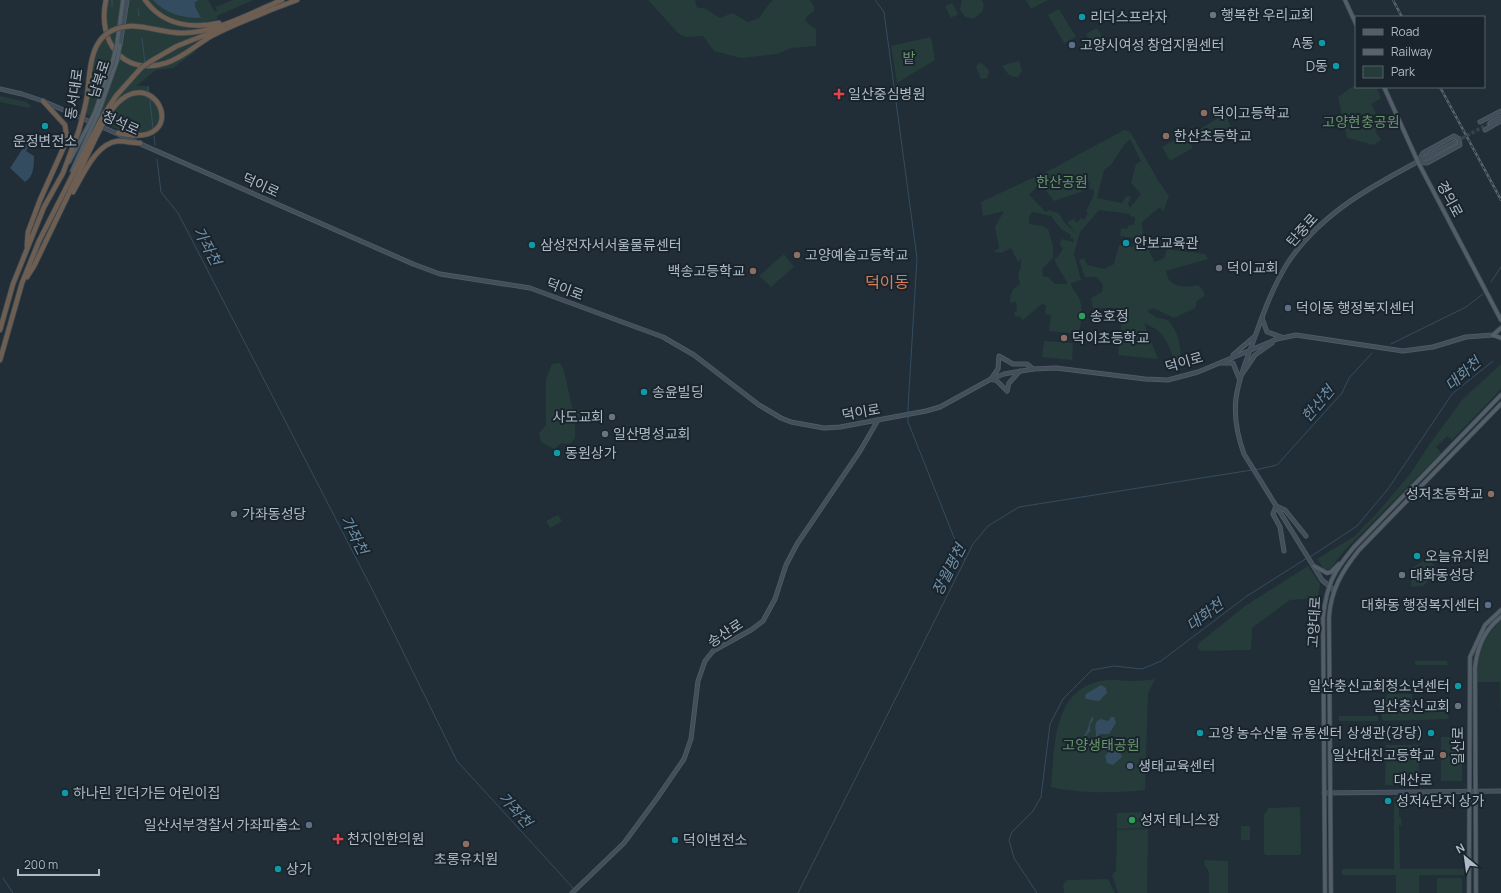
<svg xmlns="http://www.w3.org/2000/svg" width="1501" height="893" font-family="Manrope,'Noto Sans KR',sans-serif">
<style>
.green{fill:#253c3a;fill-rule:evenodd}
.water{fill:#344c5f}
.lines{fill:none;stroke-linecap:round;stroke-linejoin:round}
.stream{stroke:#344c5f;stroke-width:1}
.secondary-tunnel{stroke:#36434c;stroke-width:3.5;stroke-dasharray:3.5 2;stroke-linecap:butt}
.secondary-casing{stroke:#515d66;stroke-width:5}
.primary-casing{stroke:#404b54;stroke-width:5}
.highway-casing{stroke:#3e4a52;stroke-width:6}
.secondary{stroke:#424f5b;stroke-width:3.5}
.primary{stroke:#525e68;stroke-width:3.5}
.highway{stroke:#6e5e51;stroke-width:4.5}
.rail-casing{stroke:#56646f;stroke-width:2.5}
.rail{stroke:#1a242c;stroke-width:1;stroke-dasharray:3;stroke-linecap:butt}
.primary-bridge-casing{stroke:#404b54;stroke-width:5;stroke-linecap:butt}
.highway-bridge-casing{stroke:#3e4a52;stroke-width:6;stroke-linecap:butt}
.primary-bridge{stroke:#525e68;stroke-width:3.5}
.highway-bridge{stroke:#6e5e51;stroke-width:4.5}
.worship-dot{fill:#6b7280;stroke:#1a242c;stroke-width:1.5}
.culture-dot{fill:#0f9aa8;stroke:#1a242c;stroke-width:1.5}
.service-dot{fill:#5c6f8a;stroke:#1a242c;stroke-width:1.5}
.health-dot{fill:#e0444e;stroke:#1a242c;stroke-width:1.5}
.education-dot{fill:#8d6e63;stroke:#1a242c;stroke-width:1.5}
.leisure-dot{fill:#2e9e5b;stroke:#1a242c;stroke-width:1.5}
.labels{text-anchor:middle;stroke-width:4;stroke-linejoin:round;paint-order:stroke}
.poi-label{font-size:14px;fill:#aebac5;stroke:#1a242c;text-anchor:start}
.park-label{font-size:14px;fill:#66956a;stroke:#1a242c}
.street-label{font-size:14px;fill:#aebac5;stroke:#1a242c}
.water-label{font-size:15px;font-style:italic;fill:#6f90a9;stroke:#1a242c}
.quarter-label{font-size:16px;fill:#d27f5c;stroke:#1a242c}
</style>
<rect width="100%" height="100%" fill="#212e37"/>
<g class="green">
<path d="M108 0H142C153 18 172 27 193 28L195 52 173 68 156 70 136 86H149L150 97C156 103 162 113 158 122 147 149 104 123 86 114L91 71 106 26Z"/>
<path d="M147 0H208L215 12 217 11 215 7 233 0H253L217 16 218 19C188 28 169 22 147 0Z"/>
<polygon points="648,0 695,0 697,7 706,9 720,18 732,13 748,22 759,18 769,4 773,0 810,0 814,6 814,11 807,16 805,21 816,29 816,46 791,48 777,54 741,58 714,51 703,36 686,37 678,33"/>
<polygon points="962,0 982,0 984,5 982,12 973,19 965,17 960,10"/>
<polygon points="1026,0 1048,0 1031,9"/>
<polygon points="952,3 958,14 951,18 945,6"/>
<polygon points="1059,9 1076,37 1064,43 1048,15"/>
<polygon points="1097,28 1109,48 1097,54 1086,34"/>
<polygon points="931,37 935,60 897,83 891,46"/>
<path d="M1019 61 1022 71 1018 77C1009 77 1007 73 1002 66L1007 64Z"/>
<polygon points="980,62 988,69 989,73 987,78 981,79 976,67"/>
<polygon points="1356,84 1356,87 1376,87 1381,98 1371,104 1383,126 1375,131 1381,140 1374,145 1347,138 1338,97"/>
<polygon points="0,96 26,102 31,106 30,108 0,102"/>
<polygon points="1225,114 1231,127 1206,141 1200,129"/>
<path d="M1124 130 1128 131 1131 133 1159 182 1169 196 1163 212 1160 207 1142 222C1141 230 1150 255 1155 262L1164 258 1167 249 1205 254 1208 259 1166 271C1168 288 1185 288 1198 285L1203 290 1205 296 1197 301 1195 308 1174 318 1153 308 1147 311 1156 317 1168 320C1178 332 1181 344 1181 359L1175 362C1167 342 1166 332 1144 323L1158 359 1118 355 1122 317 1117 316V308H1093L1091 298 1102 292 1103 285 1097 277H1085L1079 260 1084 258 1087 265 1104 269 1114 264 1119 245 1133 247 1134 238 1120 236 1121 228 1127 229 1129 225H1134L1135 217 1130 216V214L1099 210 1080 232 1079 235 1074 254 1081 280 1071 283C1072 290 1075 291 1078 296 1084 306 1082 324 1078 334L1049 331 1051 315 1045 314 1046 306 1042 304 1023 320 1019 316 1016 317 1014 312 1017 311 1016 302 1010 303C1010 293 1012 289 1020 284L1018 274 1021 267V259L1018 262 1011 248 1002 253 993 252 999 248 995 227 1004 211 983 216 981 202 1054 168ZM1130 139 1141 161 1136 164 1131 183 1141 194 1130 208 1128 204 1131 197 1126 196 1122 203 1097 198 1104 170 1111 165 1124 145ZM1090 180 1089 189 1094 190 1093 197 1086 211 1088 213 1084 220 1081 218 1077 223 1073 219 1067 222 1078 235 1064 222 1059 213 1048 210 1046 212 1029 195 1040 183 1054 201 1081 192ZM1032 212 1051 216 1061 229 1071 235 1070 238 1074 239 1073 242 1061 239 1060 246 1063 248 1058 257 1054 259C1057 268 1066 277 1067 284H1055L1048 277 1043 276 1042 269 1053 258V245L1048 229 1042 226 1029 224V217Z"/>
<polygon points="1185,134 1193,148 1170,161 1162,147"/>
<polygon points="784,254 794,267 771,287 759,276"/>
<polygon points="1044,341 1073,343 1072,360 1042,357"/>
<polygon points="560,363 564,371 573,411 583,409 575,425 575,438 570,444 561,443 554,449 541,442 539,433 546,425 546,379 552,364"/>
<polygon points="1501,364 1501,389 1452,440 1447,436 1436,447 1441,453 1344,551 1330,569 1324,569 1317,559 1355,536 1377,513 1411,473 1429,445 1462,400"/>
<polygon points="558,515 562,521 550,528 546,521"/>
<polygon points="1427,558 1439,570 1423,586 1411,587 1411,569"/>
<polygon points="1308,566 1320,584 1318,598 1290,600 1252,628 1251,650 1201,651 1197,648 1199,643 1245,606"/>
<path d="M1501 621V719L1500 682H1477C1477 658 1482 637 1501 621Z"/>
<polygon points="1415,661 1447,661 1448,665 1415,665"/>
<path d="M1155 679 1148 693 1145 790C1115 793 1081 794 1051 787 1055 746 1052 687 1106 680 1114 679 1123 681 1131 681 1139 681 1147 680 1155 679Z"/>
<polygon points="1388,694 1412,694 1413,712 1447,712 1449,719 1384,721 1382,719 1381,705"/>
<rect x="1339" y="716" width="39" height="5"/>
<rect x="1441" y="737" width="21" height="44"/>
<polygon points="1386,745 1419,745 1419,775 1400,775 1400,785 1385,785"/>
<polygon points="1394,797 1399,797 1399,817 1401,818 1402,825 1399,825 1400,869 1464,869 1464,875 1419,875 1419,893 1396,893 1396,875 1342,875 1342,869 1394,869"/>
<polygon points="1300,807 1301,853 1299,855 1266,855 1264,853 1264,814 1266,813 1268,808"/>
<polygon points="1146,812 1147,828 1117,829 1117,813"/>
<rect x="1241" y="826" width="9" height="14"/>
<polygon points="1148,829 1147,893 1118,893 1112,875 1116,871 1117,830"/>
<polygon points="1205,860 1228,861 1228,893 1209,893 1209,872 1204,864"/>
<rect x="1437" y="878" width="25" height="15"/>
<polygon points="1108,879 1115,893 1064,893 1063,884 1068,880"/>
</g>
<g class="water">
<path d="M153 0H199L195 2V7L201 18C182 18 166 14 153 0Z"/>
<path d="M31 136H35L26 151 34 156C34 165 34 177 25 182L10 168Z"/>
<polygon points="1101,685 1106,688 1107,693 1099,701 1086,699 1085,696 1086,694"/>
<path d="M1092 717 1094 718 1090 725V731L1086 736 1090 742 1095 740C1098 732 1093 727 1097 721L1101 719 1108 721 1111 717H1114L1116 723 1109 734H1100L1096 739V743L1089 749 1085 745 1084 736C1089 730 1088 724 1092 717Z"/>
<polygon points="1110,743 1121,754 1122,757 1113,765 1107,763 1105,756 1110,750"/>
</g>
<g class="lines">
<g class="stream">
<polyline points="875,0 884,12 917,258 908,408 908,422 959,550 965,560"/>
<polyline points="112,7 112,0"/>
<polyline points="138,9 139,16"/>
<polyline points="142,38 145,64"/>
<polyline points="148,87 148,91"/>
<polyline points="150,100 153,129"/>
<polyline points="154,136 155,145"/>
<polyline points="157,159 161,192 178,213 373,591 457,761 574,889"/>
<polyline points="1491,282 1501,267"/>
<polyline points="1391,344 1466,307 1483,294"/>
<polyline points="1255,470 1277,465 1342,393 1349,378 1372,353"/>
<polyline points="1310,557 1357,526 1388,489 1452,394 1493,361"/>
<polyline points="3,878 13,893"/>
<polyline points="798,893 973,544 988,526 1019,507 1252,470"/>
<polyline points="1037,893 1014,858 1009,840 1012,832 1033,811 1041,797 1050,724 1063,699 1092,670 1114,666 1142,669 1161,661 1247,596 1307,558"/>
</g>
<polyline class="secondary-tunnel" points="1457,141 1490,123"/>
<g class="secondary-casing">
<g id="secondary">
<polyline points="120,45 127,0"/>
<polyline points="0,89 22,94 43,101 413,264 440,274 530,288 663,337 694,355 759,405 781,418 791,422 824,428 840,427 926,411 940,407 991,379 1004,374 1033,369 1056,368 1145,379 1168,380 1198,372 1277,339 1296,335 1403,351 1433,347 1466,337 1493,335"/>
<polyline points="1480,122 1501,111"/>
<polyline points="1490,123 1501,117"/>
<polyline points="1485,130 1501,121"/>
<polygon points="1454,136 1459,139 1460,145 1427,163 1418,162 1423,153"/>
<polyline points="1262,318 1267,332 1282,337"/>
<polyline points="1233,355 1254,337"/>
<polyline points="1221,363 1233,363 1239,378"/>
<polyline points="1242,374 1255,355 1272,343"/>
<polyline points="1007,391 997,381 991,379 998,369 999,356 1013,364 1027,364 1033,369"/>
<polyline points="1007,391 1009,383 1020,371"/>
<polyline points="1284,551 1280,527 1273,514 1276,506 1285,510 1306,536"/>
<path d="M1334 590 1322 580 1244 454C1228 410 1236 386 1252 345 1262 317 1271 290 1287 264 1326 204 1394 175 1455 142"/>
<polyline points="1324,793 1501,791"/>
<polyline points="572,893 624,843 658,797 684,759 691,739 698,681 705,661 713,651 751,630 763,621 775,599 786,565 797,544 860,451 878,420"/>
</g>
</g>
<g class="primary-casing">
<g id="primary">
<polyline points="1345,0 1356,24"/>
<polyline points="117,44 123,0"/>
<polyline points="1384,87 1418,162 1501,320"/>
<polyline points="95,112 113,60"/>
<polyline points="98,114 117,61"/>
<polyline points="69,162 86,130"/>
<polyline points="72,171 90,131"/>
<polyline points="1493,335 1501,328"/>
<polyline points="1493,335 1501,338"/>
<polyline points="1314,566 1327,573 1331,572 1339,564"/>
<path d="M1325 893 1323 617C1327 584 1333 572 1354 547L1501 395"/>
<path d="M1331 893 1329 617C1331 590 1342 571 1359 550L1501 404"/>
<polyline points="1469,893 1470,657 1485,625 1501,610"/>
<path d="M1476 893 1475 668C1477 647 1484 630 1501 617"/>
</g>
</g>
<g class="highway-casing">
<g id="highway">
<path d="M106 0C97 40 122 77 166 63 182 58 195 46 208 38 229 26 253 18 275 8"/>
<path d="M145 0C163 25 191 29 219 23"/>
<polyline points="273,9 297,0"/>
<path d="M133 26C150 27 166 33 183 33 215 33 253 12 282 0"/>
<polyline points="151,61 177,46 223,28"/>
<polyline points="103,116 116,96 141,68"/>
<path d="M106 118C150 46 200 152 118 133"/>
<path d="M73 192C83 175 96 143 118 141 125 141 132 143 140 143"/>
<polyline points="27,246 28,232 40,200 67,140 65,125 43,101"/>
<polyline points="27,277 34,266 97,135"/>
<polyline points="0,330 13,284 44,207 63,173 79,130"/>
<polyline points="0,360 22,283 39,241 94,133"/>
</g>
</g>
<use href="#secondary" class="secondary"/>
<use href="#primary" class="primary"/>
<use href="#highway" class="highway"/>
<g class="rail-casing">
<g id="rail">
<polyline points="1393,0 1402,17"/>
<polyline points="1440,87 1501,200"/>
</g>
</g>
<use href="#rail" class="rail"/>
<g class="primary-bridge-casing">
<g id="primary-bridge">
<polyline points="113,60 117,44"/>
<polyline points="117,61 120,45"/>
<polyline points="86,130 95,112"/>
<polyline points="90,131 98,114"/>
</g>
</g>
<g class="highway-bridge-casing">
<g id="highway-bridge">
<polyline points="141,68 151,61"/>
<path d="M79 130C82 119 85 108 87 97 91 64 89 27 133 26"/>
<polyline points="94,133 103,116"/>
<polyline points="97,135 106,118"/>
</g>
</g>
<use href="#primary-bridge" class="primary-bridge"/>
<use href="#highway-bridge" class="highway-bridge"/>
</g>
<g class="worship-dot">
<circle cx="1213" cy="15" r="4"/>
<circle cx="1219" cy="268" r="4"/>
<circle cx="612" cy="417" r="4"/>
<circle cx="605" cy="434" r="4"/>
<circle cx="234" cy="514" r="4"/>
<circle cx="1402" cy="575" r="4"/>
<circle cx="1458" cy="706" r="4"/>
</g>
<g class="culture-dot">
<circle cx="1082" cy="17" r="4"/>
<circle cx="1322" cy="43" r="4"/>
<circle cx="1336" cy="66" r="4"/>
<circle cx="45" cy="126" r="4"/>
<circle cx="1126" cy="243" r="4"/>
<circle cx="532" cy="245" r="4"/>
<circle cx="644" cy="392" r="4"/>
<circle cx="557" cy="453" r="4"/>
<circle cx="1417" cy="556" r="4"/>
<circle cx="1458" cy="686" r="4"/>
<circle cx="1200" cy="733" r="4"/>
<circle cx="1431" cy="733" r="4"/>
<circle cx="65" cy="793" r="4"/>
<circle cx="1388" cy="801" r="4"/>
<circle cx="675" cy="840" r="4"/>
<circle cx="278" cy="869" r="4"/>
</g>
<g class="service-dot">
<circle cx="1072" cy="45" r="4"/>
<circle cx="1288" cy="308" r="4"/>
<circle cx="1488" cy="605" r="4"/>
<circle cx="1130" cy="766" r="4"/>
<circle cx="309" cy="825" r="4"/>
</g>
<g class="health-dot">
<path d="M837 88h4v4h4v4h-4v4h-4v-4h-4v-4h4z"/>
<path d="M336 833h4v4h4v4h-4v4h-4v-4h-4v-4h4z"/>
</g>
<g class="education-dot">
<circle cx="1204" cy="113" r="4"/>
<circle cx="1166" cy="136" r="4"/>
<circle cx="797" cy="255" r="4"/>
<circle cx="753" cy="271" r="4"/>
<circle cx="1064" cy="338" r="4"/>
<circle cx="1491" cy="494" r="4"/>
<circle cx="1443" cy="755" r="4"/>
<circle cx="466" cy="844" r="4"/>
</g>
<g class="leisure-dot">
<circle cx="1082" cy="316" r="4"/>
<circle cx="1132" cy="820" r="4"/>
</g>
<g class="labels">
<g class="poi-label">
<text x="1221" y="20">행복한 우리교회</text>
<text x="1090" y="22">리더스프라자</text>
<text x="1314" y="48" text-anchor="end">A동</text>
<text x="1080" y="50">고양시여성 창업지원센터</text>
<text x="1328" y="71" text-anchor="end">D동</text>
<text x="848" y="99">일산중심병원</text>
<text x="1212" y="118">덕이고등학교</text>
<text x="1174" y="141">한산초등학교</text>
<text x="45" y="146" text-anchor="middle">운정변전소</text>
<text x="1134" y="248">안보교육관</text>
<text x="540" y="250">삼성전자서서울물류센터</text>
<text x="805" y="260">고양예술고등학교</text>
<text x="1227" y="273">덕이교회</text>
<text x="745" y="276" text-anchor="end">백송고등학교</text>
<text x="1296" y="313">덕이동 행정복지센터</text>
<text x="1090" y="321">송호정</text>
<text x="1072" y="343">덕이초등학교</text>
<text x="652" y="397">송윤빌딩</text>
<text x="604" y="422" text-anchor="end">사도교회</text>
<text x="613" y="439">일산명성교회</text>
<text x="565" y="458">동원상가</text>
<text x="1483" y="499" text-anchor="end">성저초등학교</text>
<text x="242" y="519">가좌동성당</text>
<text x="1425" y="561">오늘유치원</text>
<text x="1410" y="580">대화동성당</text>
<text x="1480" y="610" text-anchor="end">대화동 행정복지센터</text>
<text x="1450" y="691" text-anchor="end">일산충신교회청소년센터</text>
<text x="1450" y="711" text-anchor="end">일산충신교회</text>
<text x="1208" y="738">고양 농수산물 유통센터</text>
<text x="1423" y="738" text-anchor="end">상생관(강당)</text>
<text x="1435" y="760" text-anchor="end">일산대진고등학교</text>
<text x="1138" y="771">생태교육센터</text>
<text x="73" y="798">하나린 킨더가든 어린이집</text>
<text x="1396" y="806">성저4단지 상가</text>
<text x="1140" y="825">성저 테니스장</text>
<text x="301" y="830" text-anchor="end">일산서부경찰서 가좌파출소</text>
<text x="347" y="844">천지인한의원</text>
<text x="683" y="845">덕이변전소</text>
<text x="466" y="864" text-anchor="middle">초롱유치원</text>
<text x="286" y="874">상가</text>
</g>
<g class="park-label">
<text x="909" y="63">밭</text>
<text x="1361" y="127">고양현충공원</text>
<text x="1062" y="187">한산공원</text>
<text x="1101" y="750">고양생태공원</text>
</g>
<g class="street-label">
<text transform="translate(99 79) rotate(-72)" y="5">남북로</text>
<text transform="translate(74 94) rotate(-82)" y="5">동서대로</text>
<text transform="translate(121 123) rotate(24)" y="5">청석로</text>
<text transform="translate(261 185) rotate(24)" y="5">덕이로</text>
<text transform="translate(1450 199) rotate(62)" y="5">경의로</text>
<text transform="translate(1302 230) rotate(-48)" y="5">탄중로</text>
<text transform="translate(565 289) rotate(20)" y="5">덕이로</text>
<text transform="translate(1184 362) rotate(-16)" y="5">덕이로</text>
<text transform="translate(861 412) rotate(-10)" y="5">덕이로</text>
<text transform="translate(1314 622) rotate(-87)" y="5">고양대로</text>
<text transform="translate(725 633) rotate(-33)" y="5">송산로</text>
<text transform="translate(1458 746) rotate(-90)" y="5">일산로</text>
<text x="1413" y="785">대산로</text>
</g>
<g class="water-label">
<text transform="translate(207 246) rotate(62)" y="5">가좌천</text>
<text transform="translate(1463 374) rotate(-42)" y="5">대화천</text>
<text transform="translate(1318 404) rotate(-50)" y="5">한산천</text>
<text transform="translate(354 535) rotate(63)" y="5">가좌천</text>
<text transform="translate(949 570) rotate(-63)" y="5">장월평천</text>
<text transform="translate(1205 615) rotate(-37)" y="5">대화천</text>
<text transform="translate(515 810) rotate(48)" y="5">가좌천</text>
</g>
<g class="quarter-label">
<text x="887" y="288">덕이동</text>
</g>
</g>
<rect x="1355" y="16" width="130" height="72" fill="#1a242c" stroke="#556069"/>
<rect x="1363" y="29" width="20" height="6" fill="#525e68" stroke="#556069"/>
<text x="1391" y="36" font-size="12" fill="#aebac5">Road</text>
<rect x="1363" y="49" width="20" height="6" fill="#56646f" stroke="#556069"/>
<text x="1391" y="56" font-size="12" fill="#aebac5">Railway</text>
<rect x="1363" y="66" width="20" height="12" fill="#253c3a" stroke="#556069"/>
<text x="1391" y="76" font-size="12" fill="#aebac5">Park</text>
<g transform="translate(1465 857) rotate(331)" stroke="#1a242c" stroke-width="3" paint-order="stroke">
<path d="M0-3L7 15L0 10L-7 15Z" fill="#aebac5"/>
<text y="-6" font-size="11" font-weight="bold" text-anchor="middle" fill="#aebac5">N</text>
</g>
<path d="M18 869v6h81v-6" fill="none" stroke="#aebac5" stroke-width="2"/>
<text x="24" y="869" font-size="12" fill="#aebac5" stroke="#1a242c" stroke-width="3" paint-order="stroke">200 m</text>
</svg>
